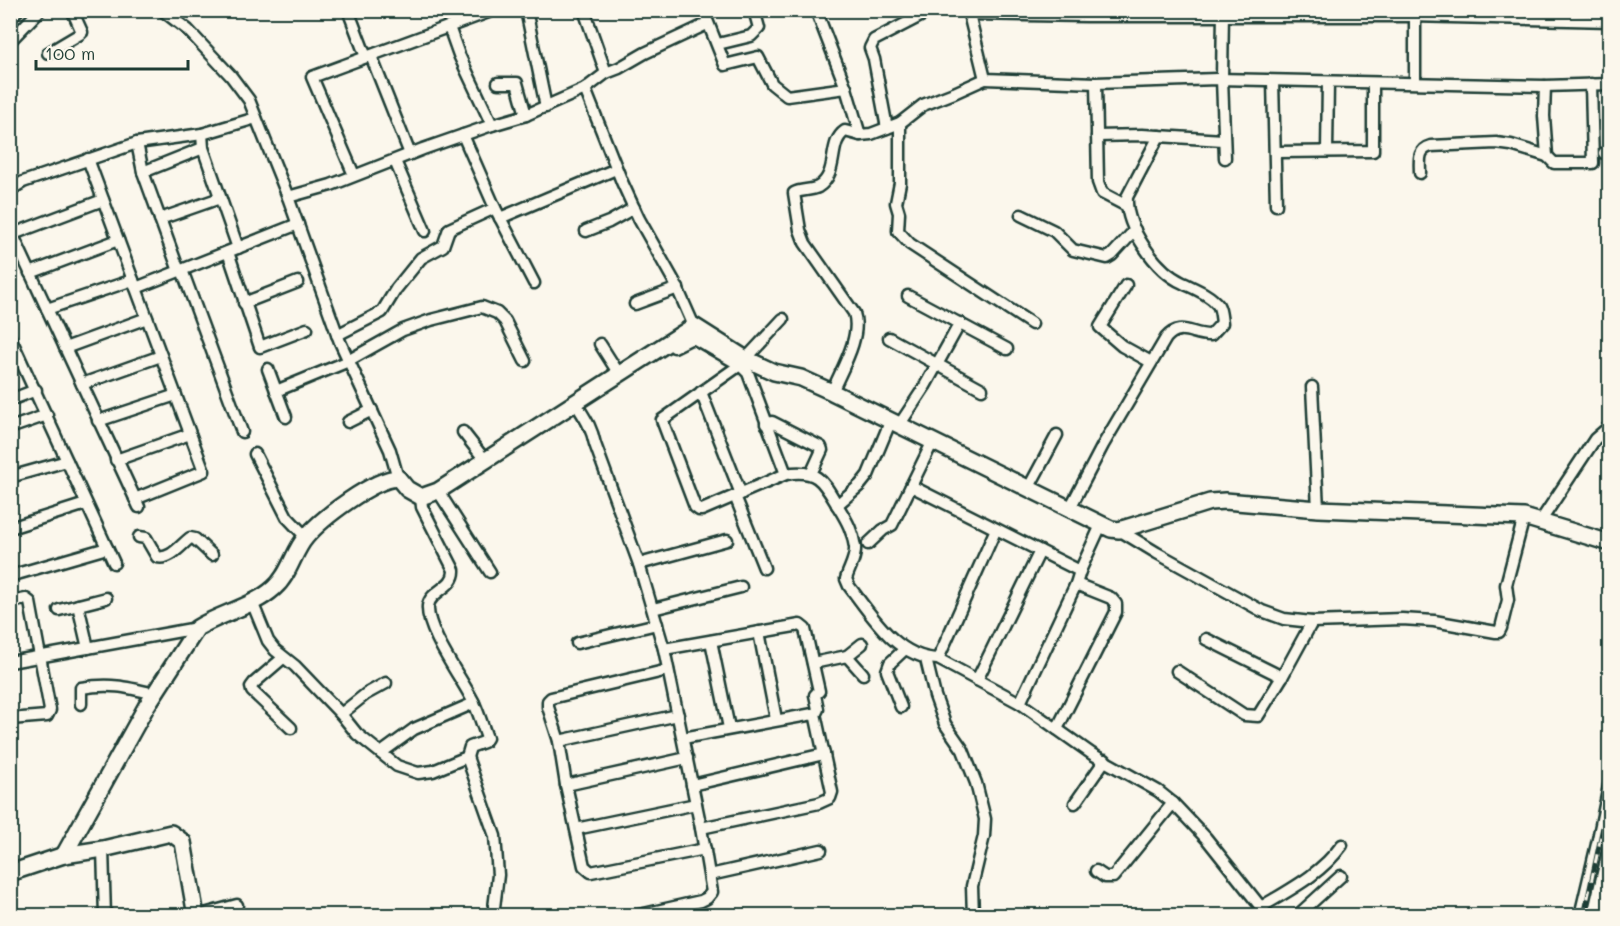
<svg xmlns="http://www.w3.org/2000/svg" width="1620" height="926" font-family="Mali,sans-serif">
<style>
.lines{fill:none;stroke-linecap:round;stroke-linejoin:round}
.street-casing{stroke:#1f3d34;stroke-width:15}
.secondary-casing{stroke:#1f3d34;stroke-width:20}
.street{stroke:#fbf7ec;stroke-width:10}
.secondary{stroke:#fbf7ec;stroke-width:15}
.rail-casing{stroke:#1f3d34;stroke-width:5}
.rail{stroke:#fbf7ec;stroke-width:3;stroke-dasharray:9;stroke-linecap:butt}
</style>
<rect width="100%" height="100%" fill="#fbf7ec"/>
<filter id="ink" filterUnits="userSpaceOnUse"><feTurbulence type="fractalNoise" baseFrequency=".0167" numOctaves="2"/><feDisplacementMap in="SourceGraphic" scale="12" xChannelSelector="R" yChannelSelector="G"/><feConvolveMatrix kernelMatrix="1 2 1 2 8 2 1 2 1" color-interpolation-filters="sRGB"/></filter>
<g filter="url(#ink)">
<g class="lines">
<g class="street-casing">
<g id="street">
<polyline points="162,10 188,30 231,76 249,100 288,197 340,342 390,450 398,478"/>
<polyline points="348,10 366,57"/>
<polyline points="526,10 546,107"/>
<polyline points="584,10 606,73"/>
<polyline points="703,10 725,65 758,57 772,84 787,96 846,88"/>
<polyline points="816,10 846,88 860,135"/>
<polyline points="968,10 985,79 1096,83 1217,79 1545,86 1610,84"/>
<polyline points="1223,11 1222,79 1225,158"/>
<polyline points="1415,11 1415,82"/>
<polyline points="969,14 1087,16 1410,16 1610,21"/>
<polyline points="10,17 18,10"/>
<polyline points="449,27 459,55 492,125"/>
<polyline points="10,41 40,10"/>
<polyline points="718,44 751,36 759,28 754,10"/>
<polyline points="48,53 80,34 82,32 72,10"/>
<polyline points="371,56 410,154"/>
<polyline points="1273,81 1276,205"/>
<polyline points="498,83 517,83 526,115"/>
<polyline points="1096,83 1098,182 1102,193 1127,206"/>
<polyline points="1545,86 1544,116 1547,156"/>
<polyline points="585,89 622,182 639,219 675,283 694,326"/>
<polyline points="900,123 900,183 896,203 899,213 898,231 910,244 1032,324"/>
<polyline points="887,128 874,59 870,48 874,40 932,10"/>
<polyline points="202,134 203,148 238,248"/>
<polyline points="463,135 495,208 534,283"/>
<polyline points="1097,136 1142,135 1223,140"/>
<polyline points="137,143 143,172 179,271"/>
<polyline points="1327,151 1328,82"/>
<polyline points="1276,152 1373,151 1373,83"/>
<polyline points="1604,153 1610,151"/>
<polyline points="88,159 204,471 135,499"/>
<polyline points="395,161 425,231"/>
<polyline points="143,172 203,148"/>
<path d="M1420 173C1420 161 1417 150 1431 146L1496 143 1511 145 1547 156 1554 163H1593L1591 84"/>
<polyline points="354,175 312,77 494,10"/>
<polyline points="10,190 23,182 137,143 202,134 256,118"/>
<polyline points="288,197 331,185 423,149 492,125 526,115 585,89 606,73 619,68 645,53 707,24"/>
<polyline points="1021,215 1054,231 1073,250 1107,258 1112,255 1135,230"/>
<polyline points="500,218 616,169"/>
<polyline points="160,219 220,198"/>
<polyline points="10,229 139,507"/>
<polyline points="586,231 609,222 634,208"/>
<polyline points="13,234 103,200"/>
<polyline points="228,252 260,347 307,329"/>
<polyline points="182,270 242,432"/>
<polyline points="30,273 118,240"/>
<polyline points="1126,285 1100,327 1122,346 1151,362"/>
<polyline points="136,288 298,224"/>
<polyline points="908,296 1007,349"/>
<polyline points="244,303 298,282"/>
<polyline points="635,304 678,288"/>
<polyline points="47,309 133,280"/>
<path d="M783 319 740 365 662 420 695 507 699 510H702L786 474C819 468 824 483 839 508 847 521 853 532 855 547 856 559 849 568 846 579L849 586C872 616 897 658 938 659L1020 703 1092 754 1158 791 1173 803 1206 838 1268 916"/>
<polyline points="337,335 382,312 396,289 421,258 443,246 449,229 495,208"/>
<polyline points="10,337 114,563"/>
<polyline points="889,338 982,389"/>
<polyline points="600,344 619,374"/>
<polyline points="674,347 690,339 695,339 740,365 748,373 786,474"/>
<polyline points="65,348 147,318"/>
<polyline points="268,369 286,417"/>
<polyline points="82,384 161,356"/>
<polyline points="1312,387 1318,509"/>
<polyline points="276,391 344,363 403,330 431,320 482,307 497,313 505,321 525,361"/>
<polyline points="701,392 741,494"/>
<path d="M832 392C841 370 862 337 854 313L805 243 800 230 794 193C801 189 810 191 818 187 840 173 827 143 845 131L860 135 871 134 900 123 923 105 954 93 985 79"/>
<polyline points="10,400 36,390"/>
<path d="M575 402C584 417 591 425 595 444L639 564 664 649 701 828 712 892 707 898 701 901 635 916"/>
<polyline points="98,421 176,395"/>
<polyline points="348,422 372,410"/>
<polyline points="766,424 772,422 821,447 822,450 811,474"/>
<polyline points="900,424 925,386 960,323"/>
<polyline points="10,428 47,415"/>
<polyline points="463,432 485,460"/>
<polyline points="255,454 287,517 306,537"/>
<polyline points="116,460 190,434"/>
<polyline points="10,477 67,461"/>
<polyline points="911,486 1080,571"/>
<polyline points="1029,487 1057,435"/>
<polyline points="438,491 490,572"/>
<polyline points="735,496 764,568"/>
<polyline points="837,505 860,485 868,475 891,420"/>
<path d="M1070 508 1103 445 1166 338C1181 321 1192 336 1211 335L1222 323C1221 317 1221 310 1218 305 1209 294 1195 289 1183 283 1156 271 1125 227 1127 197L1159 136"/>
<polyline points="1540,522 1595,439 1610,426"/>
<polyline points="10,528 86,504"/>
<polyline points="1119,530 1157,553 1262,611 1284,619 1312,622 1402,619 1434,621 1496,632 1499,632 1501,628 1508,600 1506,585 1524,517"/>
<path d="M139 537 146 538 157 557C170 560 180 546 190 538L195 539 212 555"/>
<polyline points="868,544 883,530 892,525 933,441"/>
<polyline points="639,564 727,540"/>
<polyline points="10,576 107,548"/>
<polyline points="10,602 26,599 30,602 50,710 47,716 10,719"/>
<path d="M252 602 268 641 275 650 295 666 341 714 357 734 397 766 418 773 433 771 467 757 470 747 484 742 487 738C483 727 479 714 474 703 463 680 426 631 428 606 430 590 455 588 454 570L422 507 421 497"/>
<polyline points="78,605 88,648"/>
<polyline points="653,609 741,587"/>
<polyline points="59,610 106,598"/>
<polyline points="759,632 776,719"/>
<polyline points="1206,639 1282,677"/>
<polyline points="711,641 729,728"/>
<polyline points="577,643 657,624"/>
<polyline points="664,649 800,625 805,629 819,691 815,695 818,709 815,715"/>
<polyline points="847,656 863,674"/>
<polyline points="283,658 254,683 251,687 252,691 291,728"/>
<polyline points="926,659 935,696 945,724 963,750 976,783 985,819 984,836 972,886 973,916"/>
<polyline points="938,659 996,529"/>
<polyline points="10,662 197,628"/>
<polyline points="813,663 847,656 862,644"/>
<polyline points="668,670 551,698 548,701 548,707 559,741 566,785 584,866 591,872 705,849"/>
<polyline points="1177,671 1244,715 1258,716 1282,677 1312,622"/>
<polyline points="977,680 1040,551"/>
<polyline points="1020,703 1076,584 1080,571 1101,525"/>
<path d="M81 704V688C111 683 126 687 155 694"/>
<polyline points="901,707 887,671 890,663 905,649"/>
<polyline points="341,714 366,694 386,683"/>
<polyline points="1057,729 1116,612 1116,604 1111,598 1076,584"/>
<polyline points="683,738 813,714 816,718 832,792 830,798 819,803 701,828"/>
<polyline points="559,741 678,715"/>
<polyline points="381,753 414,729 474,703"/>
<polyline points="467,757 495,836 498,875 493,916"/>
<polyline points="566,785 687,758"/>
<polyline points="692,785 824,754"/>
<polyline points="1075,803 1105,760"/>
<polyline points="576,829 696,804"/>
<polyline points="103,849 105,916"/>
<polyline points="1096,871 1105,877 1113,877 1173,803"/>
<polyline points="710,875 821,850"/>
<path d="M1261 907C1291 889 1321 874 1342 845"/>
<polyline points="197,916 237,905"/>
<polyline points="1297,916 1341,876"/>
<polyline points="1580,916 1597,844 1610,781"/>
</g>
</g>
<g class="secondary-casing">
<g id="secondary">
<path d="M64 855 146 707 197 628C221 613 253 607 274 588 290 574 293 552 306 537 322 518 373 479 398 478L407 489 421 497 438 491 694 326 746 359 774 372 801 378 832 392 1111 529 1119 530 1210 502 1225 501 1318 509 1524 517 1610 543"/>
<polyline points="10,873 64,855 103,849 171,833 183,842 196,916"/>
</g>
</g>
<use href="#street" class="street"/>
<use href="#secondary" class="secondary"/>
<g class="rail-casing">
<polyline id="rail" points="1584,916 1610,794"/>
</g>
<use href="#rail" class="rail"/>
</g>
</g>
<rect width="1620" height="926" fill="none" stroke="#fbf7ec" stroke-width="36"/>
<rect x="18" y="18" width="1584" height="890" fill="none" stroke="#1f3d34" stroke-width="2" filter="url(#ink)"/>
<path d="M36 60v9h152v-9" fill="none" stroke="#1f3d34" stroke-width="3"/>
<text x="45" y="60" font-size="18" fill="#1f3d34" stroke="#fbf7ec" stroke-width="4.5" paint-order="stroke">100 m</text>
</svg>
